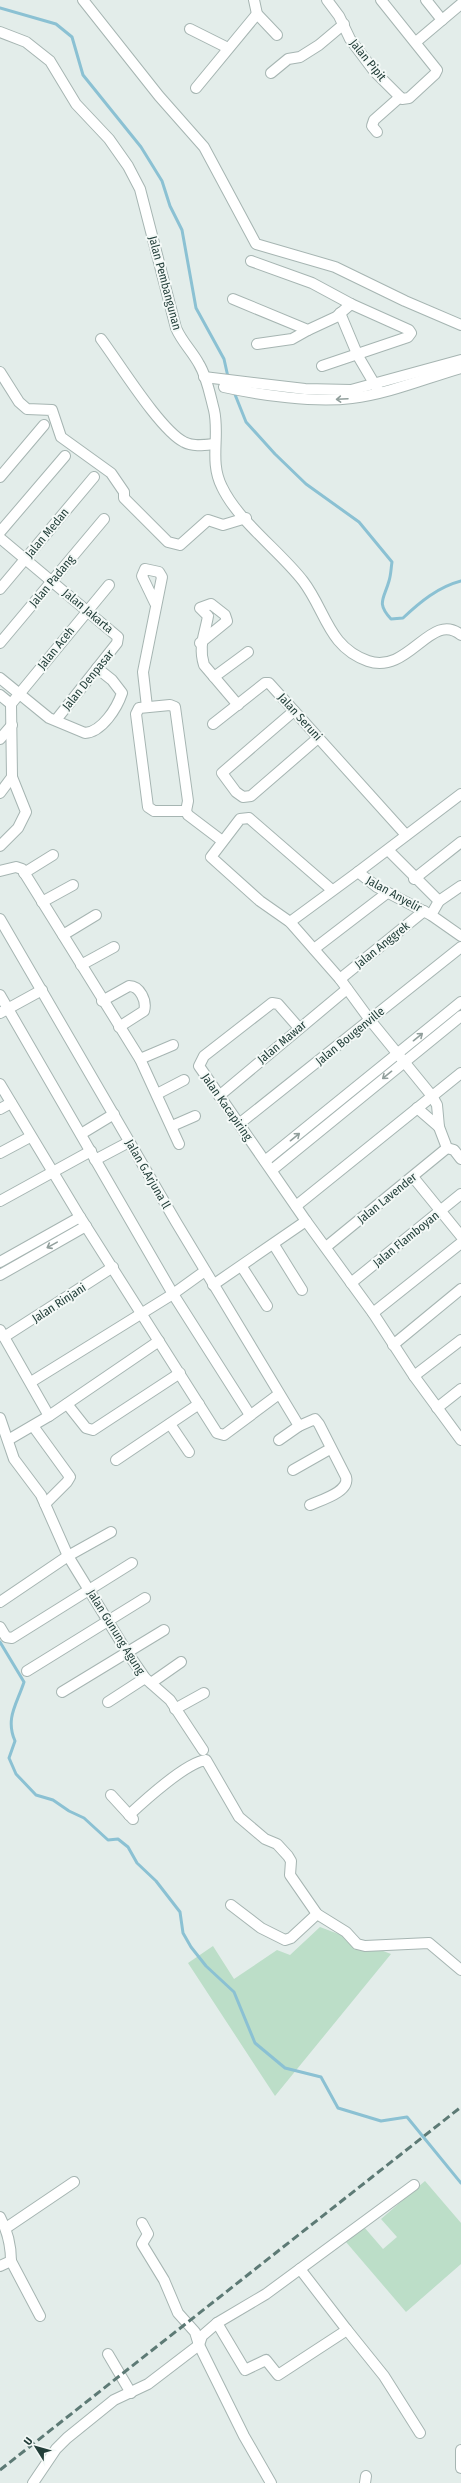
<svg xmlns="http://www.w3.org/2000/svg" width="461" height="2483" font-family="'Fira Sans Condensed',sans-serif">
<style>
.green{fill:#bcdec8}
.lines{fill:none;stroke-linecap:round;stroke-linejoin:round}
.stream{stroke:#8bc1d3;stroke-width:3}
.minor-casing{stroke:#a6b5b2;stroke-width:12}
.minor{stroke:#fff;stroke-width:10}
.rail{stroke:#5d7a75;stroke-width:3;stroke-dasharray:8 4;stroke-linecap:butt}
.oneway{stroke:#919f9c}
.labels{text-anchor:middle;stroke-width:4;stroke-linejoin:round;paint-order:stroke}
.street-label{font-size:12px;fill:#233f3a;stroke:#f4f9f7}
</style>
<rect width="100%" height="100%" fill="#e3edea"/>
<g class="green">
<polygon points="320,1927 391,1954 275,2096 188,1963 213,1946 234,1979 277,1950 290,1955"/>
<polygon points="425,2181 461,2223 461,2264 406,2312 346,2242 364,2227 383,2249 397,2237 381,2219"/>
</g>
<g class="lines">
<g class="stream">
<polyline points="0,8 56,24 72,37 83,75 141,147 162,181 170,206 182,230 196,308 224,359 228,377"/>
<path d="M234 392 246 422 275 454 306 484 359 522 392 562C391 568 391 575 389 581 384 599 376 603 391 619L403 618C420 602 438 587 461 581"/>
<path d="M0 1642 24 1682C17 1704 5 1718 15 1741L9 1758 16 1774 36 1795 53 1800 69 1811 84 1818 108 1840 118 1839 128 1847 137 1863 156 1881 180 1912 183 1933 191 1947 206 1966 234 1992 255 2043 285 2068 321 2077 338 2108 381 2121 407 2117 461 2183"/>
</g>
<g class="minor-casing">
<g id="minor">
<polyline points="83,0 159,96 204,147 256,244 335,267 405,301 461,325"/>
<polyline points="254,0 257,14 277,35"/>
<polyline points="327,0 339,16 350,39 374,71 402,99 409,98 435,74 437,70 381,0"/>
<polyline points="426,0 442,20"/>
<polyline points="190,29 228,48"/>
<path d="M0 32 26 42 50 61 76 104 109 139 128 166 140 189 176 328C182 342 192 351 199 364 207 377 210 395 214 410 220 436 209 462 222 487 238 521 280 551 303 581 326 611 328 647 368 661 409 675 431 610 461 635"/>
<polyline points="416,42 461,4"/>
<polyline points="271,73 288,59 300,57 319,45 344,24"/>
<polyline points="196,88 257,14"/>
<polyline points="377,132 372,126 374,120 400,97"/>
<polyline points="251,261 312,283 351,304 409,330 411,333 408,337 322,366"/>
<polyline points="233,299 308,330 336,317 351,304"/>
<polyline points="340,313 358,356 378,390"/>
<path d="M101 339C119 363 160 430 184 442 193 447 205 445 215 444"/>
<polyline points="257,344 292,339 308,330"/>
<polyline points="0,372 19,402 27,409 52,410 61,437 111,473 124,492 124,498 168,542 180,545 208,520 223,525 246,518"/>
<polyline points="204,377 305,389 351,390 461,360"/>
<path d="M224 387C260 395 315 403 352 398 388 394 426 378 461 368"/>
<polyline points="0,477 44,425"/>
<polyline points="0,532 65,456"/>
<polyline points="0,538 118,637 117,643 56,720"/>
<polyline points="0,589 94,477"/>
<polyline points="0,643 104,519"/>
<path d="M200 643 227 621 225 615 211 604 200 608 208 616C205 634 198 646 204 665L238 705"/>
<polyline points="214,677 248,652"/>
<path d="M0 678 49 718 85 733C102 732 117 708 122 693L112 680 97 668"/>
<polyline points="0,695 11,704"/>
<polyline points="147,707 143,672 162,577 159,572 145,569 142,576 155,603"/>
<polyline points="294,711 222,773 236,792 243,797 251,796 318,738"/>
<polyline points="213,724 265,683 269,683 406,835"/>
<polyline points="0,739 12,725"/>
<polyline points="0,793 12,777"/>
<polyline points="186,811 188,801 175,707 170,705 139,708 136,714 148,807 154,811 186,811 188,815 221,840"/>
<polyline points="0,846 18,828 26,812 12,777 11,704 109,585"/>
<polyline points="388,850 439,901"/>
<polyline points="0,871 16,867 22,869 140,1059 179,1144"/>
<polyline points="358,872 461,794"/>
<polyline points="24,873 53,855"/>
<polyline points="414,879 461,842"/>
<polyline points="332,890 249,818 240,819 211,857 260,901 290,922 340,979 370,1020 432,1096 437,1105 439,1127 447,1148 454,1150 461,1159"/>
<polyline points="42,902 73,885"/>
<polyline points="431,915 439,901 461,886"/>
<polyline points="0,919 176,1222 299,1426"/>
<polyline points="290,922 358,872 377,887 431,915 461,936"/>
<polyline points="63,935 96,915"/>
<polyline points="314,949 387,893"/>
<polyline points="81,965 114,947"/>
<polyline points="340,979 424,911"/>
<polyline points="0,995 173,1294 250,1415"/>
<path d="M102 1001 129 986C140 986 147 1001 144 1011L119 1027"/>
<polyline points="0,1013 42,990"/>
<polyline points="299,1028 278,1004 272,1003 204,1056 199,1066 306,1221 373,1313 414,1376 461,1440"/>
<polyline points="140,1059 173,1045"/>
<polyline points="0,1084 80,1217 217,1433 224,1435 279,1394"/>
<polyline points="157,1094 184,1080"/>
<polyline points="219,1096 347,989"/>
<polyline points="417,1108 439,1127"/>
<polyline points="0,1109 11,1103"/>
<polyline points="239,1124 461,947"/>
<polyline points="172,1126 195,1116"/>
<polyline points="81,1134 114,1114"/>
<polyline points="0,1153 30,1137"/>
<polyline points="95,1160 129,1142"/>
<polyline points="265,1161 461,1002"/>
<polyline points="272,1170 461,1016"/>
<polyline points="413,1177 461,1236"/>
<polyline points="0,1201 91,1151"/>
<polyline points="296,1206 461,1073"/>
<polyline points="274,1245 302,1290"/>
<polyline points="326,1247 447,1148"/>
<polyline points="0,1262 80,1217"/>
<polyline points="242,1267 267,1306"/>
<polyline points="0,1275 86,1226"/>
<polyline points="351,1283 461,1194"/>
<polyline points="213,1285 306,1221"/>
<polyline points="373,1313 461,1243"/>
<polyline points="0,1330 49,1416"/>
<polyline points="4,1337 113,1267"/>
<polyline points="393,1345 461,1289"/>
<polyline points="414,1376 461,1340"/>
<polyline points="31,1382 173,1294 205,1271"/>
<polyline points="67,1404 86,1428 93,1430 180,1373"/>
<polyline points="437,1408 461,1389"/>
<polyline points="0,1418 14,1459 41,1495 68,1556 127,1652 145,1678 170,1700 203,1750"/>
<polyline points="170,1424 189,1452"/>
<polyline points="33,1426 70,1477 67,1482 45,1504"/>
<polyline points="8,1440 49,1416 159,1341"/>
<path d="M279 1440 299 1426 315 1419 319 1424 346 1477C350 1492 321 1500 310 1505"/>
<polyline points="116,1460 199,1404"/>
<polyline points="293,1470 330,1449"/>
<polyline points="0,1602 68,1556 111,1532"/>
<polyline points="0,1627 6,1637 12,1638 132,1563"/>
<polyline points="27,1671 145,1598"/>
<polyline points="151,1683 181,1662"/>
<polyline points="62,1692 164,1630"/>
<polyline points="108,1702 145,1678"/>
<polyline points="175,1709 204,1693"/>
<polyline points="111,1795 133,1819"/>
<path d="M129 1815C144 1801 187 1762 206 1760L239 1817 265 1839 277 1844 288 1856 291 1861 290 1875 317 1914 346 1932 357 1944 365 1946 429 1943 461 1970"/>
<polyline points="231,1905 261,1928 285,1940 291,1938 317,1914"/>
<path d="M0 2217C7 2230 11 2246 11 2261L0 2266"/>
<polyline points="142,2223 148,2234 142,2244 164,2280 178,2313 195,2332 199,2345 244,2436 271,2483"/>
<polyline points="6,2228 74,2182"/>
<polyline points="11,2261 40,2316"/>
<polyline points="300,2269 347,2330"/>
<polyline points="217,2323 245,2370 266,2360 278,2375 347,2330 384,2376 420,2433"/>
<polyline points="108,2354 131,2393"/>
<polyline points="461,2450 461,2468"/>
<polyline points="33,2483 56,2449 67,2438 114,2400 148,2384 199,2345 202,2336 217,2323 266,2294 414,2185"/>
<polyline points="365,2483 366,2476"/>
</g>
</g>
<use href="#minor" class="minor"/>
<polyline class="rail" points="0,2470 461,2107"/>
</g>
<defs><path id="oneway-shaft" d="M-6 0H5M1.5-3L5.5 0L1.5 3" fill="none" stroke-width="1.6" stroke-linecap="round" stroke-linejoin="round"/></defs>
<g class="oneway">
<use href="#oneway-shaft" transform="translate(342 399) rotate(177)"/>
<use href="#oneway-shaft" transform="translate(418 1037) rotate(-39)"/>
<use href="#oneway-shaft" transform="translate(387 1075) rotate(141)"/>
<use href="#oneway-shaft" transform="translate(295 1137) rotate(-39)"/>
<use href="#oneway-shaft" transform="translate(52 1245) rotate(151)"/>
</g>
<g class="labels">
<g class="street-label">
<text transform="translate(368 60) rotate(51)" y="4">Jalan Pipit</text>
<text transform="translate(165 283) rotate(75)" y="4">Jalan Pembangunan</text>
<text transform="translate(47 533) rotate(-50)" y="4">Jalan Medan</text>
<text transform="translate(52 581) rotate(-50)" y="4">Jalan Padang</text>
<text transform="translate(88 611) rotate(40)" y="4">Jalan Jakarta</text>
<text transform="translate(56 648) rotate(-51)" y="4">Jalan Aceh</text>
<text transform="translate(88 680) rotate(-51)" y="4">Jalan Denpasar</text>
<text transform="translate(300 717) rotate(48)" y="4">Jalan Seruni</text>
<text transform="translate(394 894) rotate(29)" y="4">Jalan Anyelir</text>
<text transform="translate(382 945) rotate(-39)" y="4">Jalan Anggrek</text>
<text transform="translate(350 1036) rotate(-39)" y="4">Jalan Bougenville</text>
<text transform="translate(282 1042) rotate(-40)" y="4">Jalan Mawar</text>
<text transform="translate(227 1107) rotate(55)" y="4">Jalan Kacapiring</text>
<text transform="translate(148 1174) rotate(60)" y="4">Jalan G.Arjuna ll</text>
<text transform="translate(387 1198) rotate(-39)" y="4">Jalan Lavender</text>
<text transform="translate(406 1239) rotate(-39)" y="4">Jalan Flamboyan</text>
<text transform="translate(59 1303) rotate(-33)" y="4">Jalan Rinjani</text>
<text transform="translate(116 1632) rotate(58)" y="4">Jalan Gunung Agung</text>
</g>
</g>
<g transform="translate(36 2447) rotate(307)" stroke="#f4f9f7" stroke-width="3" paint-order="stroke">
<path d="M0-3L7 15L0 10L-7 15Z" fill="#233f3a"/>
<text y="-6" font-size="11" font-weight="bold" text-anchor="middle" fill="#233f3a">U</text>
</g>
</svg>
